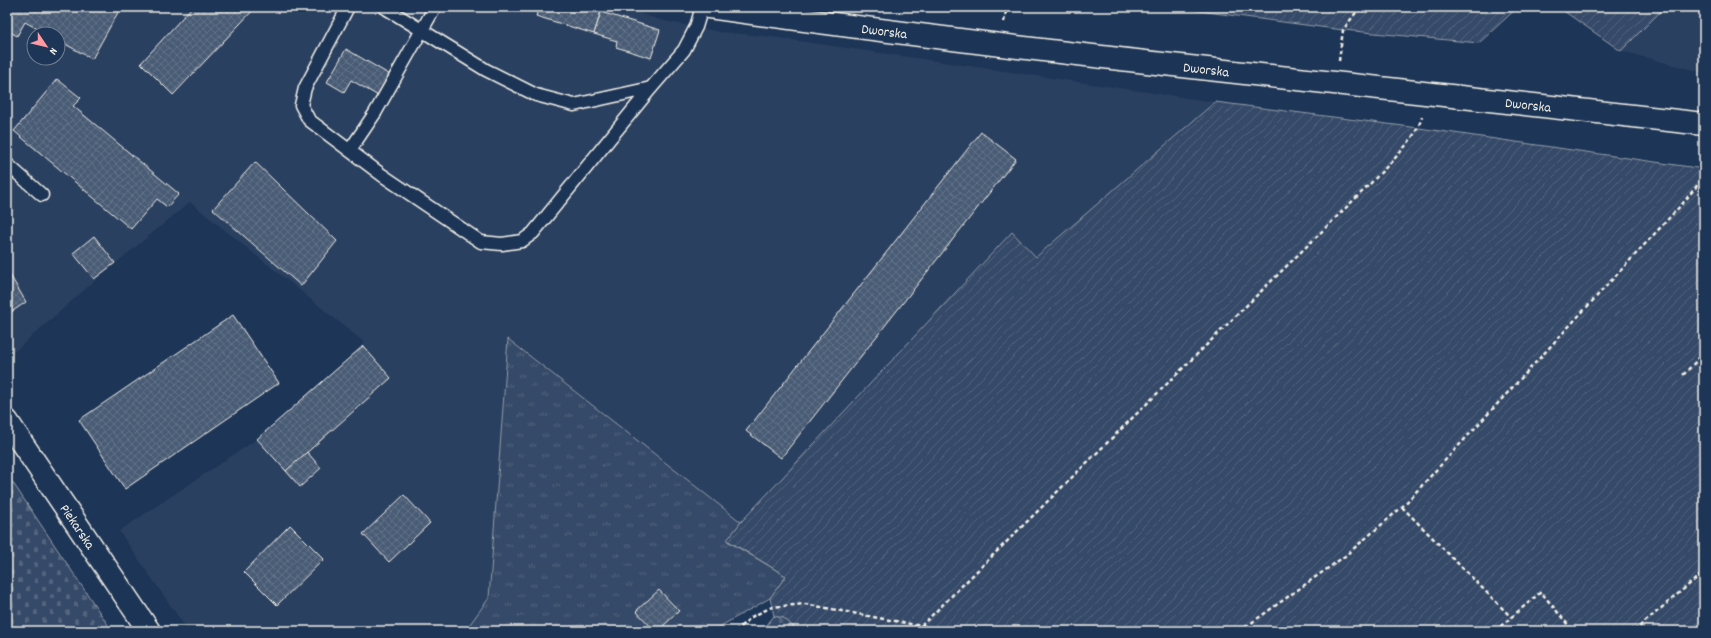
<svg xmlns="http://www.w3.org/2000/svg" width="1711" height="638" font-family="Dekko,sans-serif">
<style>
.built{fill:#2a4060;fill-rule:evenodd}
.grass{fill:url(#grass-tufts);stroke:#949ea8}
.cemetery{fill:url(#cemetery-stones);stroke:#949ea8}
.garden{fill:url(#garden-furrows);stroke:#949ea8}
.building{fill:url(#building-cross-hatch);stroke:#f4f1e8}
.lines{fill:none;stroke-linecap:round;stroke-linejoin:round}
.lane-casing{stroke:#f4f1e8;stroke-width:15}
.street-casing{stroke:#f4f1e8;stroke-width:25}
.secondary-casing{stroke:#f4f1e8;stroke-width:25}
.path{stroke:#f4f1e8;stroke-width:2.5;stroke-dasharray:4 3;stroke-linecap:butt}
.lane{stroke:#1d3557;stroke-width:12}
.street{stroke:#1d3557;stroke-width:22}
.secondary{stroke:#1d3557;stroke-width:22}
.labels{text-anchor:middle;stroke-width:4;stroke-linejoin:round;paint-order:stroke}
.street-label{font-size:14px;fill:#f4f1e8;stroke:#1d3557}
</style>
<defs>
<pattern id="grass-tufts" width="24" height="20" patternUnits="userSpaceOnUse"><rect width="24" height="20" fill="#354a67"/><path d="M3 7l-1-3M5 7V3M7 7l1-3M15 17l-1-3M17 17v-4M19 17l1-3" fill="none" stroke="#53657d"/></pattern>
<pattern id="cemetery-stones" width="16" height="16" patternUnits="userSpaceOnUse"><rect width="16" height="16" fill="#354a67"/><path d="M2 7V4a2 2 0 0 1 4 0v3zM10 15v-3a2 2 0 0 1 4 0v3z" fill="#53657d"/></pattern>
<pattern id="garden-furrows" width="10" height="10" patternUnits="userSpaceOnUse"><rect width="10" height="10" fill="#354a67"/><path d="M-1 1l2-2M0 10L10 0M9 11l2-2" fill="none" stroke="#53657d"/></pattern>
<pattern id="building-cross-hatch" width="8" height="8" patternUnits="userSpaceOnUse"><rect width="8" height="8" fill="#485b74"/><path d="M0 0l8 8M0 8l8-8" fill="none" stroke="#637388"/></pattern>
</defs>
<rect width="100%" height="100%" fill="#1d3557"/>
<filter id="ink" filterUnits="userSpaceOnUse"><feTurbulence type="fractalNoise" baseFrequency=".025" numOctaves="2"/><feDisplacementMap in="SourceGraphic" scale="8" xChannelSelector="R" yChannelSelector="G"/><feConvolveMatrix kernelMatrix="1 2 1 2 8 2 1 2 1" color-interpolation-filters="sRGB"/></filter>
<g filter="url(#ink)">
<g class="built">
<path d="M7 7H619L664 21 720 32 765 36 1215 102 1036 257 1011 233 741 522 508 339 489 598 465 631H188L119 531 257 439 365 343 190 202 98 278 7 358ZM34 34H58V58H34Z"/>
<polygon points="1665,7 1704,7 1704,73 1621,51"/>
</g>
<polygon class="grass" points="508,339 741,522 727,541 786,576 770,598 712,631 465,631 489,598"/>
<g class="cemetery">
<polygon points="7,474 112,631 7,631"/>
<polygon points="774,616 784,618 798,631 762,631"/>
</g>
<g class="garden">
<polygon points="1169,7 1518,7 1479,43 1343,30"/>
<polygon points="1558,7 1665,7 1621,51"/>
<polygon points="1215,102 1419,128 1704,169 1704,631 798,631 784,618 774,616 770,598 786,576 727,540 741,522 1012,232 1036,257"/>
</g>
<g class="building">
<polygon points="7,7 121,7 92,59 58,40 58,34 47,34 25,22 17,36 7,30"/>
<polygon points="192,7 256,7 173,95 141,63"/>
<polygon points="539,7 600,7 602,8 594,34 536,16"/>
<polygon points="601,12 660,30 651,58 616,47 617,41 594,34"/>
<polygon points="346,49 392,76 380,97 351,80 344,92 327,82"/>
<polygon points="57,79 81,98 73,106 179,194 167,207 157,199 131,229 14,131"/>
<polygon points="981,132 1016,159 781,458 746,431"/>
<polygon points="255,162 337,241 301,286 213,209"/>
<polygon points="94,236 115,263 94,279 73,253"/>
<polygon points="7,270 26,302 7,315"/>
<polygon points="233,315 279,383 125,489 79,420"/>
<polygon points="363,346 391,378 286,471 257,439"/>
<polygon points="307,452 321,468 300,487 286,471"/>
<polygon points="404,495 430,523 389,562 363,534"/>
<polygon points="290,525 324,559 277,605 244,572"/>
<polygon points="659,590 679,611 658,631 655,631 636,611"/>
</g>
<g class="lines">
<g class="lane-casing">
<g id="lane">
<polyline points="348,7 305,88 301,105 309,120 382,175 481,242 502,244 522,241 533,233 651,88 684,50 696,27 702,7"/>
<polyline points="384,7 486,70 536,95 574,105 651,88"/>
<polyline points="350,150 375,113 435,7"/>
<polyline points="7,164 42,195"/>
</g>
</g>
<g class="street-casing">
<g id="street">
<path id="s1" d="M7 421 149 631"/>
</g>
</g>
<g class="secondary-casing">
<g id="secondary">
<path id="s2" d="M709 7C1040 54 1372 86 1704 124"/>
</g>
</g>
<g class="path">
<polyline points="1004,22 1007,7"/>
<polyline points="1339,61 1343,30 1360,7"/>
<polyline points="1683,375 1704,353"/>
<polyline points="1402,507 1511,617"/>
<path d="M921 626 1370 184C1389 163 1414 143 1422 117"/>
<polyline points="735,631 753,616 772,607 805,604 921,626 962,631"/>
<polyline points="1240,631 1345,556 1402,507 1683,203 1704,177"/>
<polyline points="1495,631 1541,592 1573,631"/>
<polyline points="1634,631 1704,572"/>
</g>
<use href="#lane" class="lane"/>
<use href="#street" class="street"/>
<use href="#secondary" class="secondary"/>
</g>
</g>
<g class="labels">
<g class="street-label">
<text dy="5" stroke="none"><textPath href="#s2" startOffset="177">Dworska</textPath></text>
<text dy="5" stroke="none"><textPath href="#s2" startOffset="501">Dworska</textPath></text>
<text dy="5" stroke="none"><textPath href="#s2" startOffset="825">Dworska</textPath></text>
<text dy="5" stroke="none"><textPath href="#s1" startOffset="127">Piekarska</textPath></text>
</g>
</g>
<rect width="1711" height="638" fill="none" stroke="#1d3557" stroke-width="24"/>
<rect x="12" y="12" width="1687" height="614" fill="none" stroke="#f4f1e8" stroke-width="1.5" filter="url(#ink)"/>
<g transform="translate(46 46) rotate(125)"><circle r="19" fill="#1d3557" stroke="#738091"/>
<path d="M0-3L7 15L0 10L-7 15Z" fill="#ff9aa2"/>
<text y="-6" font-size="11" font-weight="bold" text-anchor="middle" fill="#f4f1e8">N</text>
</g>
</svg>
